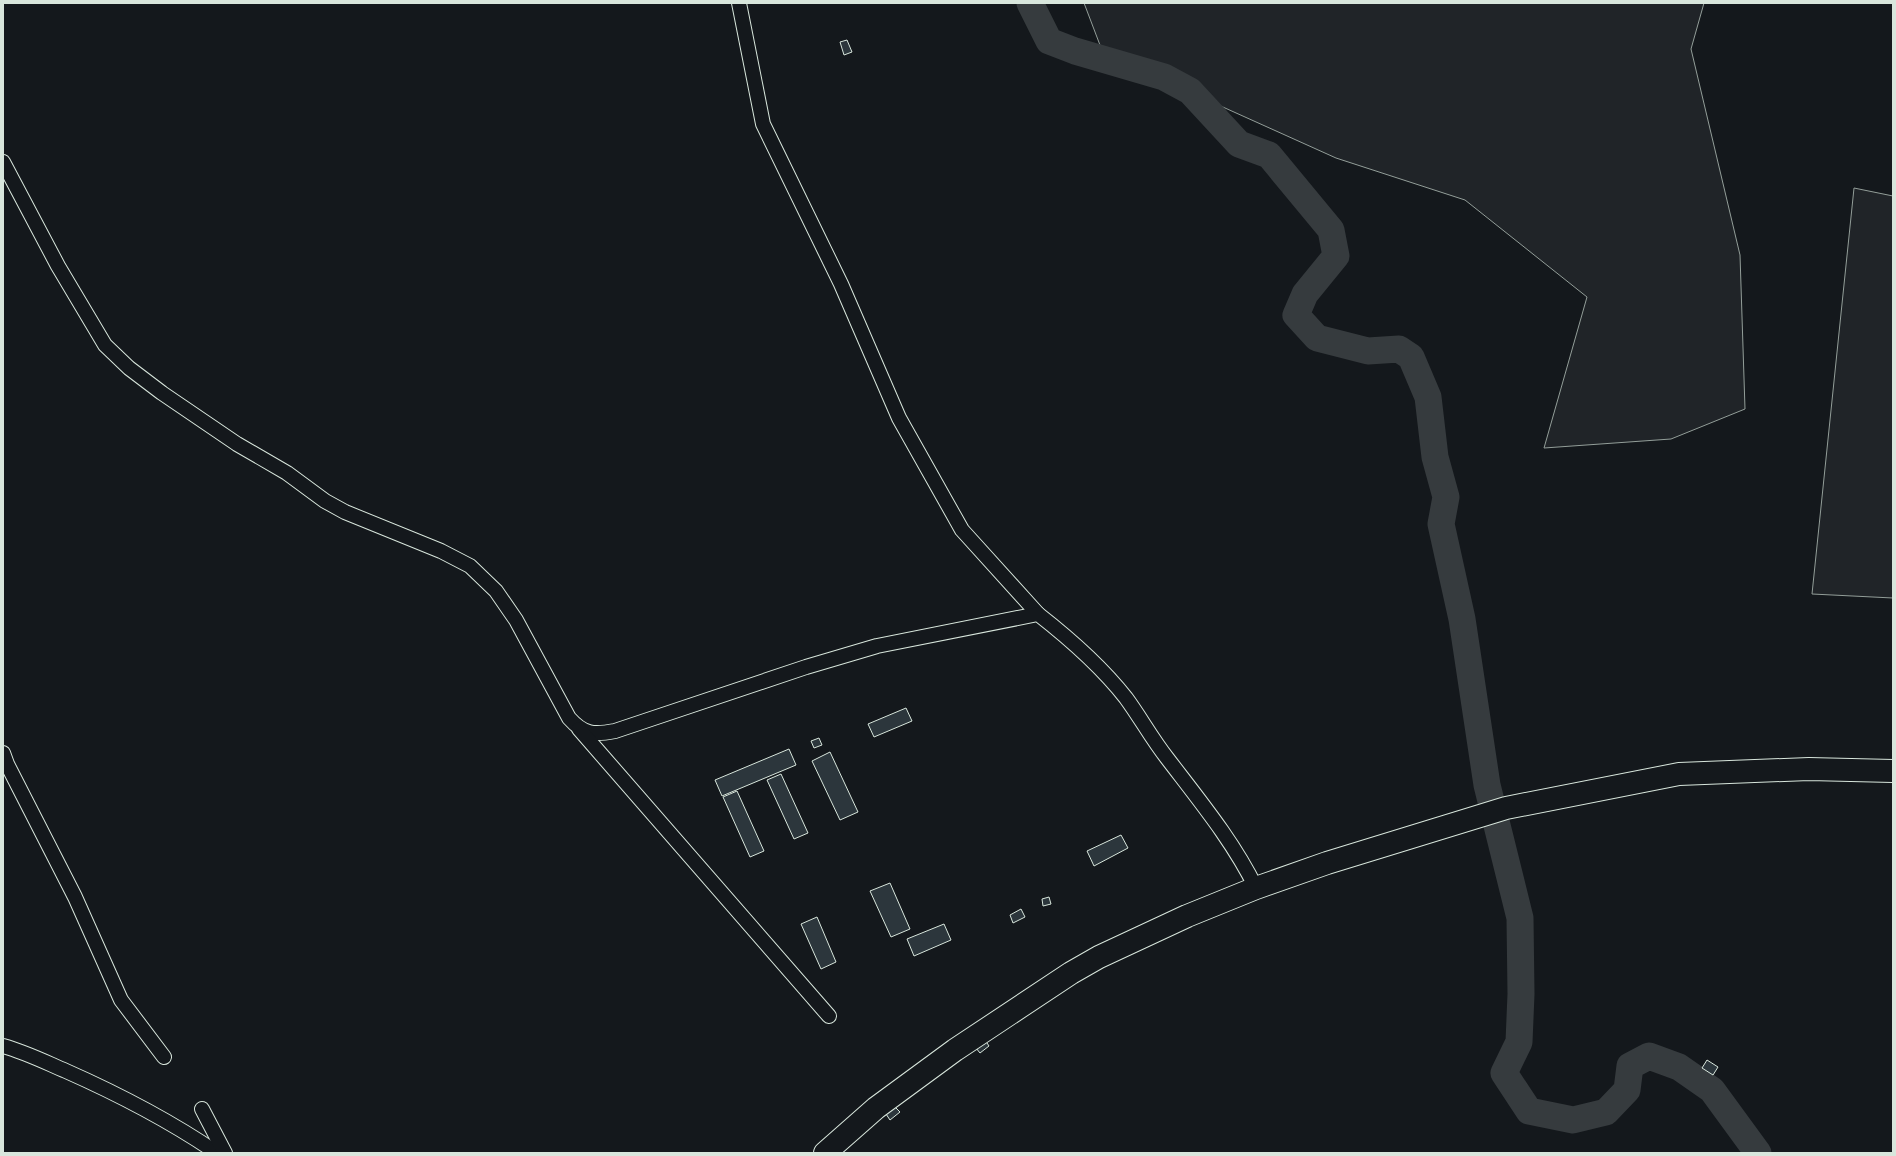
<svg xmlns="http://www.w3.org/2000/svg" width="1896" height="1156" font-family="Lato,sans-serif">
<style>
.green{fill:#202428;stroke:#939e99}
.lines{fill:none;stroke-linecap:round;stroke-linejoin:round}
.river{stroke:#363b3e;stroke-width:27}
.building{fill:#2c363c;stroke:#d8e6dc}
.minor-casing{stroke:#d8e6dc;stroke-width:16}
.trunk-casing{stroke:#d8e6dc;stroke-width:24}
.minor{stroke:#14181c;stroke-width:14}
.trunk{stroke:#14181c;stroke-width:22}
</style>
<rect width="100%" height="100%" fill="#14181c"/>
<g class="green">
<polygon points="1084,3 1704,3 1691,49 1740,255 1745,409 1671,439 1544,448 1587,297 1465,200 1336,158 1103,53"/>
<polygon points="1854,188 1893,196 1893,598 1812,594"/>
</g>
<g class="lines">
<polyline class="river" points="1030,3 1049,41 1075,51 1164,77 1190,91 1239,144 1269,155 1331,230 1336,256 1305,294 1296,315 1317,338 1368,351 1399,349 1411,357 1428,397 1435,457 1446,497 1441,524 1462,619 1487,785 1520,918 1521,994 1519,1042 1504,1073 1529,1111 1573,1120 1606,1112 1627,1090 1630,1066 1649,1056 1679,1067 1712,1090 1758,1153"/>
</g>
<g class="building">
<polygon points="847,40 852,52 844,55 840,42"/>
<polygon points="906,708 912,721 874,737 868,724"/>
<polygon points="819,738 822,745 814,748 811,741"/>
<polygon points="789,749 796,765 722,796 715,780"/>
<polygon points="830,752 858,812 840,820 812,761"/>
<polygon points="781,774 808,833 794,839 767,780"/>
<polygon points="737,791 764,851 750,857 723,797"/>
<polygon points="1121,835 1128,848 1094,866 1087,851"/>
<polygon points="890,883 910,929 891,937 870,891"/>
<polygon points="1049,897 1051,904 1043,906 1042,899"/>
<polygon points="1021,909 1025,917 1013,923 1010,915"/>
<polygon points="817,917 836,962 821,969 801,924"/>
<polygon points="944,924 951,940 914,956 907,939"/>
<polygon points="985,1040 989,1046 980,1053 976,1048"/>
<polygon points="1707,1060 1718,1067 1713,1075 1702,1068"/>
<polygon points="895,1107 900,1112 890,1120 886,1114"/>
</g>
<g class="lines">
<g class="minor-casing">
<g id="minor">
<polyline points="739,3 763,124 841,284 899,418 962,530 1038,614"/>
<path d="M3 162 58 266 105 345 129 368 162 393 237 444 287 473 325 501 345 512 441 551 470 566 496 591 516 620 569 718C584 735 594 735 615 731L806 667 877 646 1038 614C1070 639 1101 666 1126 698 1140 717 1152 739 1167 758 1199 800 1233 841 1256 888"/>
<polyline points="579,729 829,1016"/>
<polyline points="3,753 7,764 75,897 121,1000 164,1057"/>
<path d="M3 1046C25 1052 45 1062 66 1071 118 1094 170 1121 217 1153"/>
<polyline points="202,1109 225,1153"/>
</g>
</g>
<g class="trunk-casing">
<polyline id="trunk" points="825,1153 876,1108 955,1050 1071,973 1099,957 1187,916 1256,888 1327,863 1506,808 1679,774 1809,769 1893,771"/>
</g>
<use href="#minor" class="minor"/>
<use href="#trunk" class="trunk"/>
</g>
<rect width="1896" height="1156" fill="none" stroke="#d8e6dc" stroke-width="8"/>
</svg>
